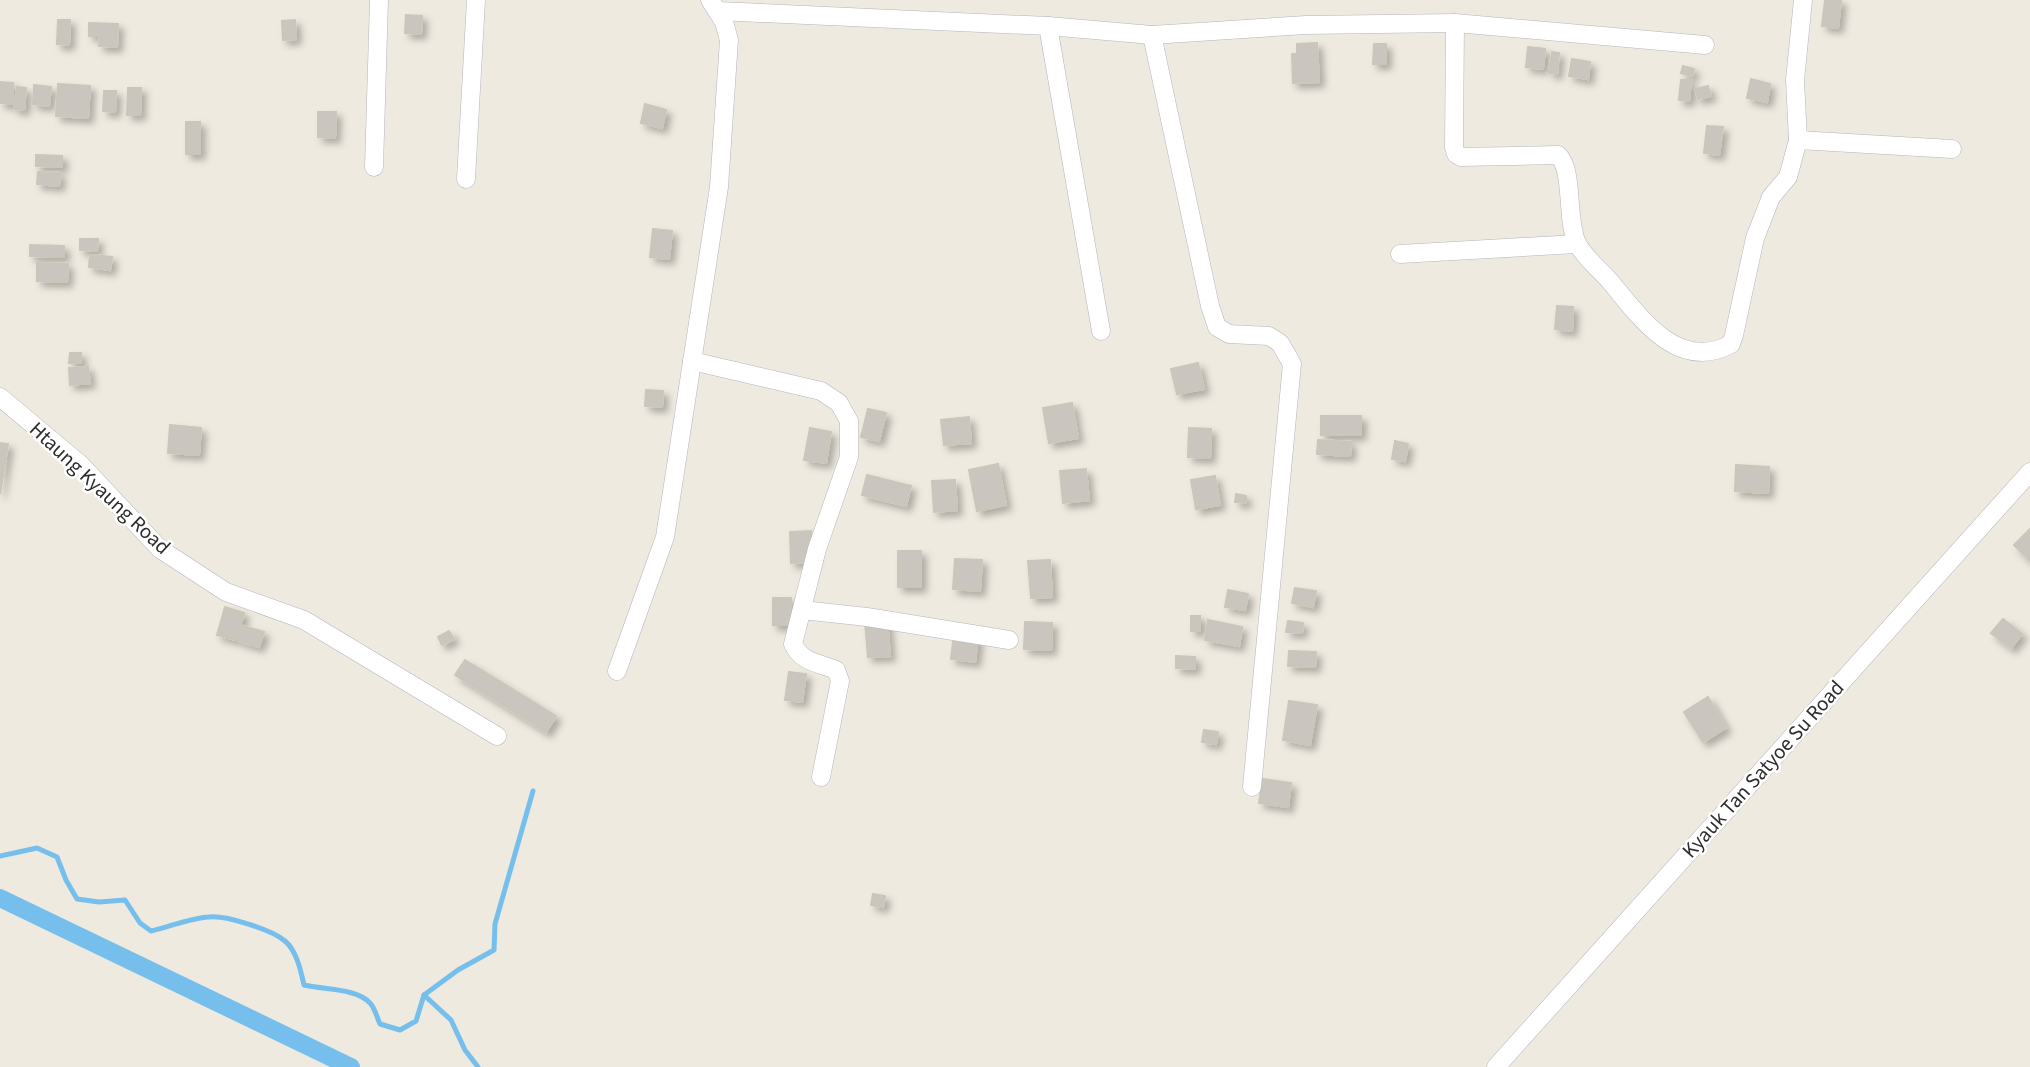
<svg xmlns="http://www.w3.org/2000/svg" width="2030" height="1067" font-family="'Source Sans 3',sans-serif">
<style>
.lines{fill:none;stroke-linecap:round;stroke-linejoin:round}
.stream{stroke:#76bfed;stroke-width:5}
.canal{stroke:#76bfed;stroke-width:18}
.building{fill:#cac6bf;stroke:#cac6b9;stroke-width:2;filter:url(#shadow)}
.street-casing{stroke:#b3b4c0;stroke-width:19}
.street{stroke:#fff;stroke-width:18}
.labels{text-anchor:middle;stroke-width:5;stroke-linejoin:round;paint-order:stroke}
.street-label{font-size:21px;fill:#2d2d2d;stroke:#fff}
</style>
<defs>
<filter id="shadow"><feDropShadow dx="5" dy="5" stdDeviation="3.5" flood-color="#0004"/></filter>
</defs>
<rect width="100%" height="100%" fill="#eeeae0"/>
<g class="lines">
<g class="stream">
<path d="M0 856 37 848 57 857 66 880 77 899 99 902 125 900 140 923 151 931C169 927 190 918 209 917 226 915 272 930 285 941 297 951 301 972 304 985 325 990 356 988 370 1003 375 1008 377 1018 380 1024L400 1030 416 1021 424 995 458 970 494 950 495 924 533 791"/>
<polyline points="424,995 451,1020 465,1050 478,1067"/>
</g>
<polyline class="canal" points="0,898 351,1067"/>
</g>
<g class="building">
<polygon points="1825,0 1841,0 1838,28 1822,26"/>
<polygon points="406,15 422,16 421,34 405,33"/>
<polygon points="58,20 70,20 69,45 57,44"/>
<polygon points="295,20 296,39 283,40 282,21"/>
<polygon points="89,23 118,24 117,47 99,46 100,36 89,36"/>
<polygon points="1317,43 1319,82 1293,83 1292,54 1297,54 1297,44"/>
<polygon points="1374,44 1386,44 1386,64 1373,64"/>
<polygon points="1528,47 1545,49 1543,69 1526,67"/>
<polygon points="1552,52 1559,53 1557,74 1549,73"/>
<polygon points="1572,59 1590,62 1588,79 1569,76"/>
<polygon points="1683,66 1694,69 1692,76 1681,73"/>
<polygon points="1751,79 1770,84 1767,102 1747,98"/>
<polygon points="1681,80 1691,80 1689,101 1679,100"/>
<polygon points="0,82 13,83 12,104 0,103"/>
<polygon points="58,84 90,86 88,118 56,116"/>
<polygon points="34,85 51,87 49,106 33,104"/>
<polygon points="1708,86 1711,96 1698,99 1695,89"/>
<polygon points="17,87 26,88 24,110 14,109"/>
<polygon points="128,88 141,88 140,115 127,115"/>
<polygon points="104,91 116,91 115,112 103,111"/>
<polygon points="645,104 666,110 662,128 641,123"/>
<polygon points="318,112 336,112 335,138 318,137"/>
<rect x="186" y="122" width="14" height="32"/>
<polygon points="1707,126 1723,127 1719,155 1704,153"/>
<polygon points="36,155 62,156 62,167 36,166"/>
<polygon points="38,172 60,173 59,186 37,184"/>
<polygon points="653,229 672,231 669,259 650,257"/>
<polygon points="80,239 98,239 97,251 80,250"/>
<polygon points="30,245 64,246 64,257 30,256"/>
<polygon points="90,255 112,257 110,270 89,267"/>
<polygon points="37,263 68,264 67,282 37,281"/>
<polygon points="1557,306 1573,307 1572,331 1555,329"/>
<polygon points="70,353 81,353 81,363 69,363"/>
<polygon points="1198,363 1204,389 1177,394 1171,369"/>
<polygon points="88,367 90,383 70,385 69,368"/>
<polygon points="646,390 663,391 662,407 645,406"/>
<polygon points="1072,403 1078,438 1049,443 1043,408"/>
<polygon points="868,409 886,413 879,441 861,437"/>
<rect x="1321" y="416" width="40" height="19"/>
<polygon points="969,417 971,443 944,445 941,420"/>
<polygon points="170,425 201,428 199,455 168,453"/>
<polygon points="810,428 831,432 826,463 804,460"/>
<polygon points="1189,428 1211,429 1210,458 1188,457"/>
<polygon points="1318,440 1351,442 1350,456 1317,454"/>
<polygon points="1395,441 1408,444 1405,461 1392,459"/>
<polygon points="0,443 8,444 0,494"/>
<polygon points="998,464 1006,505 977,511 969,470"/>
<polygon points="1736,465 1769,467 1768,493 1735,491"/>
<polygon points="1086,469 1089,500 1063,503 1060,471"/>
<polygon points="867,475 911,486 906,506 862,495"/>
<polygon points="1215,476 1220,505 1196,509 1191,480"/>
<polygon points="955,480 957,510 934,512 932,481"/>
<polygon points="1236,494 1246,496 1246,503 1235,502"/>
<polygon points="2030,529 2030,561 2014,545"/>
<polygon points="811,531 812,562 791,563 790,532"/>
<rect x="898" y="551" width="23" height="36"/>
<polygon points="955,559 982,560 980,591 953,589"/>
<polygon points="1050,560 1052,597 1031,598 1028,561"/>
<polygon points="1295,588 1316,591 1313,607 1292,603"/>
<polygon points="1228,590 1248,594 1245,610 1225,607"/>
<rect x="773" y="598" width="18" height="27"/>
<polygon points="225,607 244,613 236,640 217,635"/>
<rect x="1191" y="616" width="9" height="15"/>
<polygon points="2003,619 2022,634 2011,648 1991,633"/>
<polygon points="887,620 890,656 868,657 865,622"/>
<polygon points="1208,620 1242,627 1239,646 1205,640"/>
<polygon points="1288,621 1303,623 1302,633 1286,632"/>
<polygon points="1025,622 1052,623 1051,650 1024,649"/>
<polygon points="243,626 264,632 259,647 239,641"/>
<polygon points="449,631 454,639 442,645 438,637"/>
<polygon points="954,634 978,637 975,662 951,659"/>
<polygon points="1289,651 1316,652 1315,667 1288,666"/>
<polygon points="1176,656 1195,657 1195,669 1176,668"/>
<polygon points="465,660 556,716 546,732 455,675"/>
<polygon points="789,672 806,674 802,702 785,700"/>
<polygon points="1708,697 1726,728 1703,742 1684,712"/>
<polygon points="1289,701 1317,705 1310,745 1283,740"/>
<polygon points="1204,730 1218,732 1216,744 1202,742"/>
<polygon points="1263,779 1291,783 1288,807 1259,803"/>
<polygon points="873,894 885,896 883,907 871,905"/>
</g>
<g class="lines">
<g class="street-casing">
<g id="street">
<polyline points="717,11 1048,26 1152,35 1306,25 1455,23 1705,45"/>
<path d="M1455 23 1454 147 1456 154 1461 157 1558 155C1574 169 1566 221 1577 243 1583 256 1599 269 1609 280 1639 316 1677 373 1731 344L1734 335 1755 238 1771 197 1788 177 1798 140 1795 80 1803 0"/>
<polyline points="1048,26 1101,331"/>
<polyline points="1152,35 1210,306 1217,327 1229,334 1269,336 1280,343 1292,364 1252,787"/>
<polyline points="1798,140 1952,149"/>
<polyline points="374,167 379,0"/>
<polyline points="466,179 476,0"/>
<polyline points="1400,254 1577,244"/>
<path d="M692 361 821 391 839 403 849 421V457L817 549 793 644C801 662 819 663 836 670L840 681 821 777"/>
<polyline points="0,397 81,465 160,549 226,592 304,620 497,736"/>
<polyline points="802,610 867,617 1009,640"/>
<polyline points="617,671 665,537 719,187 729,40 724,22 710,0"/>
<polyline points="1496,1067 2030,472"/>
</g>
</g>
<use href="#street" class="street"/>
</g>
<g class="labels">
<g class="street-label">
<text transform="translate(100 488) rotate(43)" y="7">Htaung Kyaung Road</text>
<text transform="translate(1763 769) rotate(-48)" y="7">Kyauk Tan Satyoe Su Road</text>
</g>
</g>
</svg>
